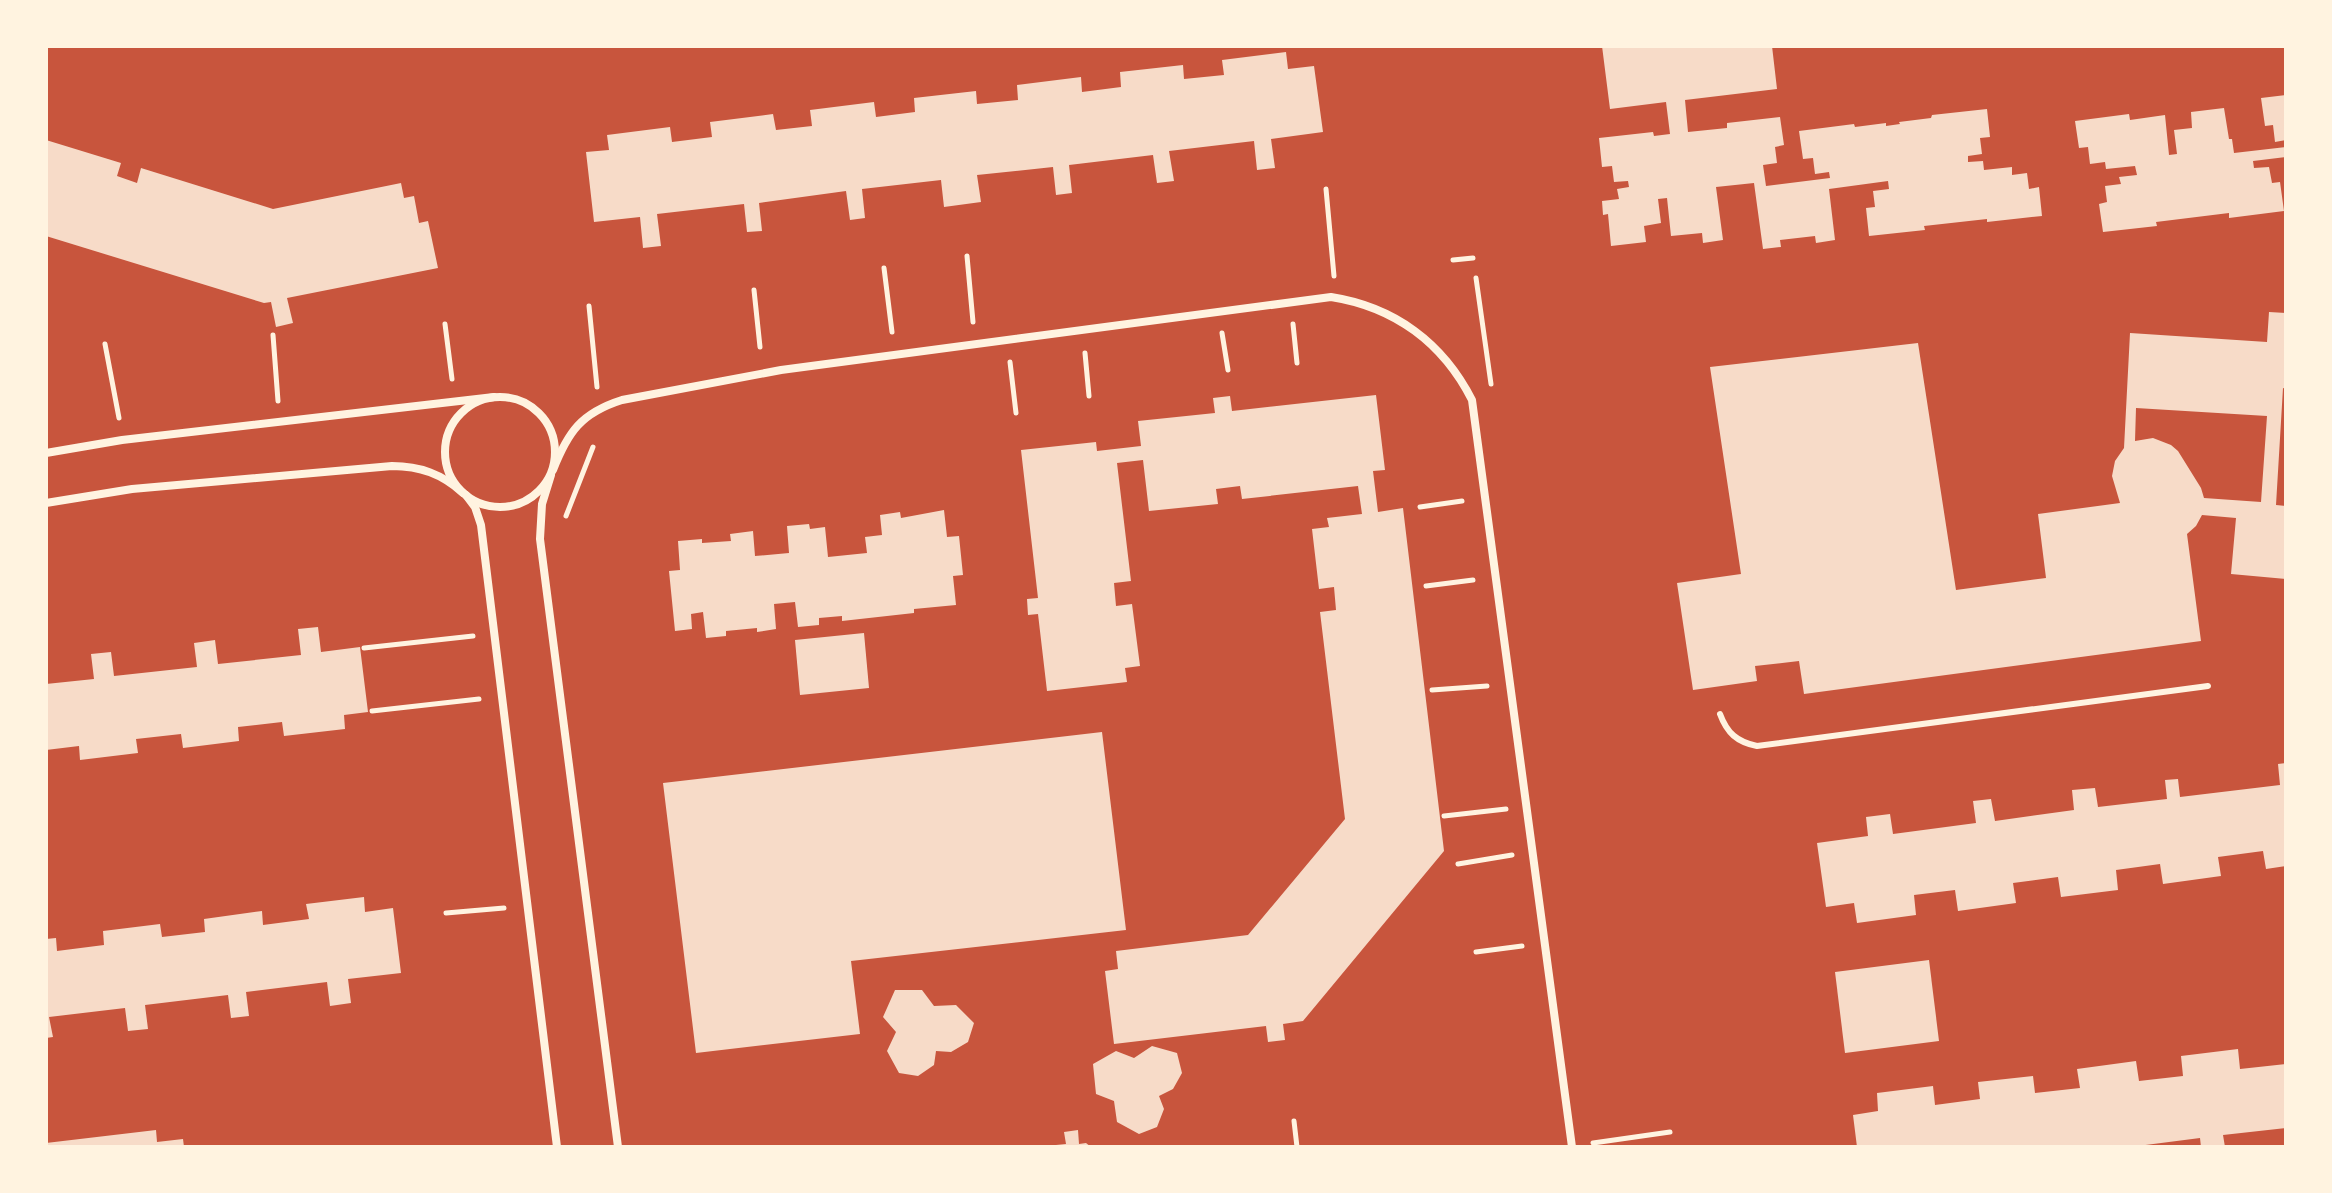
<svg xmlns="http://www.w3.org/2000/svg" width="2332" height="1193" font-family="Signika,sans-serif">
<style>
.building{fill:#f7dbc8;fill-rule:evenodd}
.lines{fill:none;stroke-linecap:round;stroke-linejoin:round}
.path{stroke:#fff3e0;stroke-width:5}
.service{stroke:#fff3e0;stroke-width:6}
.minor{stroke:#fff3e0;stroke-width:8}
</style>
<rect width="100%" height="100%" fill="#c8553d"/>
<g class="building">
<polygon points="1602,46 1772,46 1777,89 1685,100 1688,132 1727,128 1727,123 1780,117 1784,145 1775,147 1777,163 1763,165 1766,186 1830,178 1829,172 1815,174 1813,158 1803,159 1799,131 1854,124 1855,127 1886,123 1886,126 1900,124 1899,122 1931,118 1932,115 1987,109 1990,137 1980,138 1982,154 1968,156 1968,162 1983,161 1984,170 2012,167 2012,175 2027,173 2029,189 2039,187 2042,216 1987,222 1987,219 1924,226 1925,230 1869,236 1866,208 1875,207 1873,191 1889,189 1888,181 1829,189 1835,240 1816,243 1815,236 1780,240 1781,247 1763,249 1754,183 1716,187 1723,240 1703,243 1702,233 1671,236 1667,198 1658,199 1661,223 1644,226 1646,242 1611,246 1608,214 1603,215 1602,201 1619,199 1617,189 1629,187 1628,181 1614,182 1612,166 1602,167 1599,138 1653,132 1654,136 1670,134 1666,102 1610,109"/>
<polygon points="1286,52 1288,69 1314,66 1323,132 1271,139 1275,168 1257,170 1254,141 1169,151 1174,181 1157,183 1153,155 1069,165 1072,193 1056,195 1053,167 977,175 981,202 944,207 941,180 862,189 865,218 850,220 846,191 759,203 762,231 747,232 744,204 657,214 661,246 643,248 640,217 594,222 586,152 609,150 607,135 670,127 672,142 712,137 710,122 773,114 776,130 812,126 810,110 874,102 876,117 915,112 914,98 976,91 977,104 1018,100 1017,85 1081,77 1082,92 1121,87 1120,72 1183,65 1184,79 1224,75 1222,60"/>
<polygon points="2286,95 2286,140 2275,142 2273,125 2265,126 2261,98"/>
<polygon points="2224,108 2229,139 2232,139 2234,153 2286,147 2286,157 2253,161 2254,168 2269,167 2272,183 2280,182 2284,211 2229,218 2229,213 2156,222 2157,226 2103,232 2099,204 2107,202 2105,186 2121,184 2119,177 2137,175 2135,166 2106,169 2105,162 2090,164 2088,147 2079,148 2075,121 2129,114 2130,120 2165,115 2169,155 2177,154 2174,130 2192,128 2191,112"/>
<polygon points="46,140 121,163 117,176 137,183 141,168 273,209 401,183 404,198 414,196 419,223 428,221 438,268 287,298 293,323 276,327 271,302 264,303 46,236"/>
<path d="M2269 312 2286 313V389L2283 388 2276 505 2286 506V579L2231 574 2236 518 2202 515 2196 526 2187 534 2201 641 1804 694 1799 661 1755 666 1757 681 1693 690 1677 583 1741 574 1710 367 1918 343 1956 590 2046 578 2038 514 2120 503 2112 476 2115 461 2124 448 2130 333 2267 342ZM2136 408 2267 416 2261 502 2204 498 2201 488 2178 451 2171 445 2153 438 2135 441Z"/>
<polygon points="1376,395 1385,470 1373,471 1378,512 1403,508 1444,851 1303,1021 1283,1024 1285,1040 1268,1042 1266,1026 1114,1044 1105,971 1118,969 1116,951 1248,935 1345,819 1320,612 1336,610 1334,587 1319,589 1312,529 1329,527 1327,518 1362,514 1358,486 1242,499 1240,486 1216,489 1218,504 1149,511 1143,460 1117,463 1131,581 1114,583 1116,606 1132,604 1140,666 1125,668 1127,682 1047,691 1038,614 1028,615 1027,599 1038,598 1021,450 1096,442 1097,451 1141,446 1138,421 1215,413 1213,398 1230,396 1232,411"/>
<polygon points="944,510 947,537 959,536 963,575 953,576 956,605 914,609 914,613 842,621 842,616 819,618 819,625 798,627 795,602 774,604 776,629 757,632 757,628 726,631 726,636 706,638 703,612 691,614 692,629 675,631 669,571 680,570 678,541 702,539 702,543 731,541 730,534 753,531 755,556 789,553 787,526 809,524 810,529 825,527 828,557 867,553 865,537 882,535 880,515 900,512 901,518"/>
<polygon points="318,627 321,652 360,647 368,712 344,715 345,729 284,736 282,722 238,727 239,741 183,748 181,734 136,739 138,753 80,760 79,746 46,750 46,684 94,679 91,654 111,652 114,676 197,667 194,643 215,640 218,664 301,655 298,629"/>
<polygon points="864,633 869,688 800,695 795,640"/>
<polygon points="1102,732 1126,930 851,961 860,1034 696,1053 663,783"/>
<polygon points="2286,763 2286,866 2266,869 2263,851 2218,857 2221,876 2163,884 2160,864 2116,870 2118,890 2061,897 2058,877 2013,883 2016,903 1958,911 1955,890 1914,895 1916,915 1857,923 1854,903 1826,907 1817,843 1868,836 1866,817 1890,814 1893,834 1976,823 1973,801 1991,799 1995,821 2074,810 2072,790 2095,788 2098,807 2167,799 2165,780 2178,779 2180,797 2280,785 2278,764"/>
<polygon points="364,897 365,912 393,908 401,973 348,979 351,1003 330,1006 327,982 246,992 249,1016 231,1018 228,995 145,1005 148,1029 128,1031 125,1008 49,1017 53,1037 46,1038 46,939 56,938 57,951 104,945 103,931 160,924 162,937 205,932 204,919 262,911 263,925 309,919 306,904"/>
<polygon points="1929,960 1939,1041 1845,1053 1835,972"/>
<polygon points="895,990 922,990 934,1006 956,1005 974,1023 968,1042 951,1052 936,1051 934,1065 918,1076 899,1073 887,1051 896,1032 883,1017"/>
<polygon points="1152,1046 1177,1053 1182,1073 1173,1089 1159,1096 1164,1109 1157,1127 1139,1134 1117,1122 1114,1101 1096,1094 1093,1064 1116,1051 1134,1058"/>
<polygon points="2238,1049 2240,1069 2286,1064 2286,1128 2223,1135 2225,1147 2201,1147 2200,1138 2130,1147 1857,1147 1853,1115 1878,1111 1877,1093 1933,1086 1935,1105 1980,1099 1978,1082 2033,1076 2035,1093 2080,1088 2077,1069 2136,1061 2139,1081 2183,1076 2181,1056"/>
<polygon points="156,1130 157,1142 183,1139 184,1147 46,1147 46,1143"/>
<polygon points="1078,1130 1079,1144 1086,1143 1091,1147 1056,1147 1056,1145 1066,1144 1064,1132"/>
</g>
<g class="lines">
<g class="path">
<polyline points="1326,189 1334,276"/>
<polyline points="967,256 973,322"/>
<polyline points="1453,260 1473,258"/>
<polyline points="884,268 892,332"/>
<polyline points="1476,278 1491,384"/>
<polyline points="754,290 760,347"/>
<polyline points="589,306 597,387"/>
<polyline points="445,324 452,379"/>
<polyline points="1293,324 1297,363"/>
<polyline points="1222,333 1228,370"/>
<polyline points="273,335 278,401"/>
<polyline points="105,344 119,418"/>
<polyline points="1085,353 1089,396"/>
<polyline points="1010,362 1016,413"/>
<polyline points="1420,507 1462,501"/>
<polyline points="566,516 593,447"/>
<polyline points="1426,586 1473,580"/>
<polyline points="364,648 473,636"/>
<polyline points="1432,690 1487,686"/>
<polyline points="372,711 479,699"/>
<polyline points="1444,816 1506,809"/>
<polyline points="1458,864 1512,855"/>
<polyline points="446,913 504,908"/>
<polyline points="1476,952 1522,946"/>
<polyline points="1294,1121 1297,1147"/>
<polyline points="1593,1143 1670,1132"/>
</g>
<path class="service" d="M1720 714C1727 733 1737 742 1757 746L2208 686"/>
<g class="minor">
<circle cx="500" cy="452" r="55"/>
<polyline points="46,453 122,440 494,397"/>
<path d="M553 470C568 432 581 413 622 400L781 370 1331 297C1395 307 1443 343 1472 400L1572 1147"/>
<polyline points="551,475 542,504 540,539 618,1147"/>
<polyline points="466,495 475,507 481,525 557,1147"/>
<path d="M46 503 132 489 392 466C420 466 442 474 463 493"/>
</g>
</g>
<rect width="2332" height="1193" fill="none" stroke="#fff3e0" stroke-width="96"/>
</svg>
